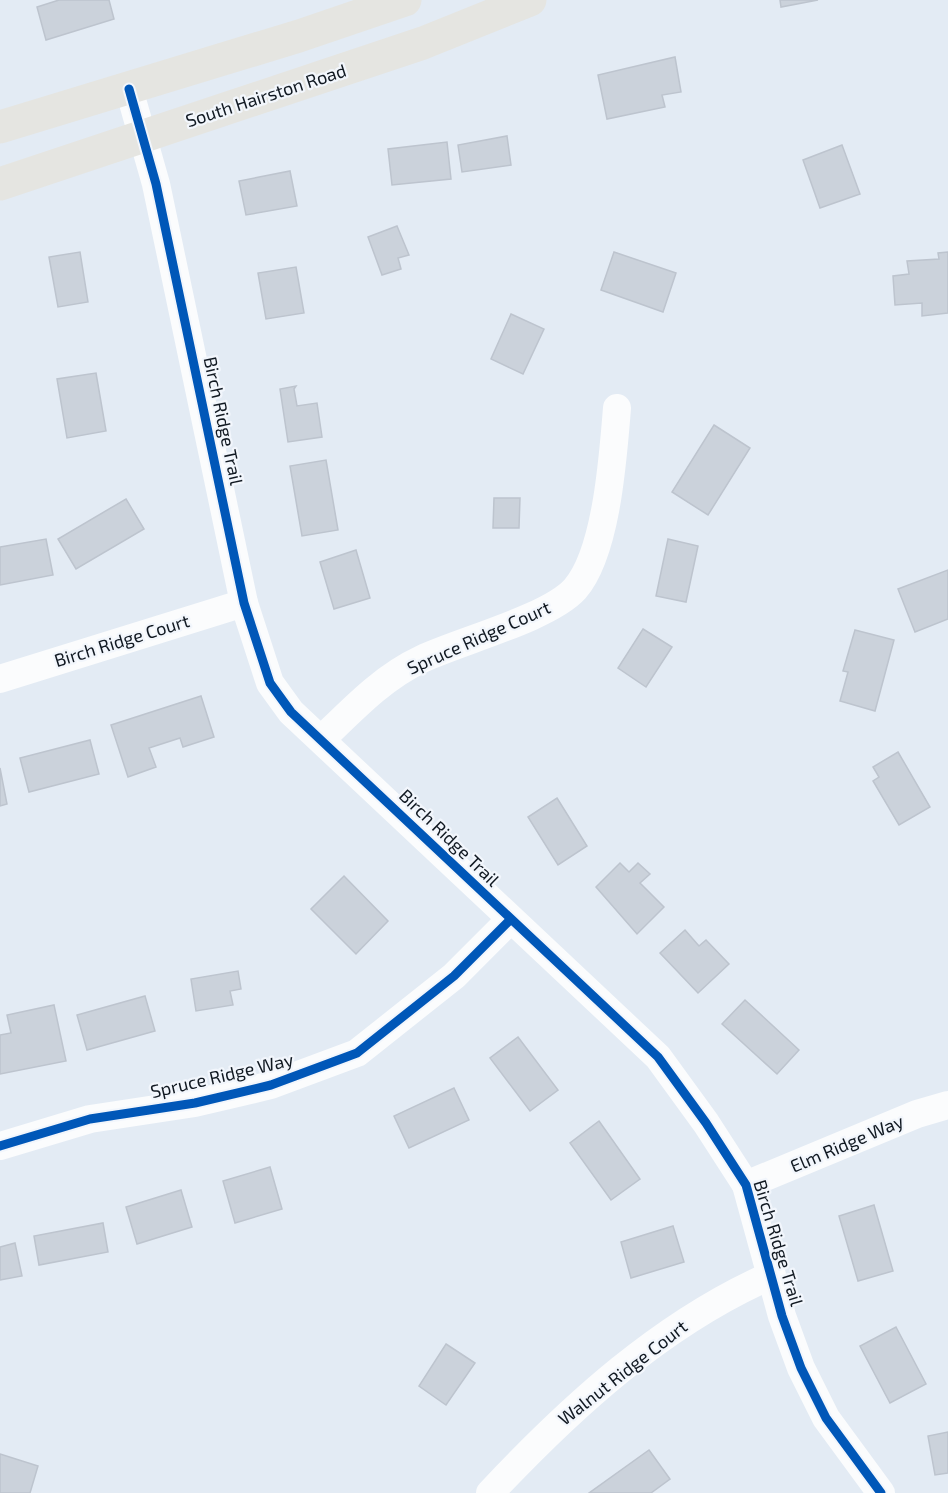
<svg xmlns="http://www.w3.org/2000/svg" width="948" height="1493" font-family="'Exo 2',sans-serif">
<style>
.building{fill:#cbd2db;stroke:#bdc4ce;stroke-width:1.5}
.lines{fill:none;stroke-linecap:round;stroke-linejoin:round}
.street{stroke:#fbfcfd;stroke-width:28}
.primary{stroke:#e5e5e1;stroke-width:33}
.cycleway-casing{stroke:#f2f6fc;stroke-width:13}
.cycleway{stroke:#0057b8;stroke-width:9}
.labels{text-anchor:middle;stroke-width:4.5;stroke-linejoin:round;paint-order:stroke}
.street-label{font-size:18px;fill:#101821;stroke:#f2f6fc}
</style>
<rect width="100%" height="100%" fill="#e3ebf4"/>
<g class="building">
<polygon points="59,0 109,0 114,19 46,40 37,7"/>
<polygon points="780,0 818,0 781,7"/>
<polygon points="675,57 681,92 662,95 665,107 607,119 598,75"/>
<polygon points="507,136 511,165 462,172 458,145"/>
<polygon points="447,142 451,179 392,185 388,149"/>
<polygon points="842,145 860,194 820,208 803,160"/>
<polygon points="290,171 297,206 246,215 239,181"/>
<polygon points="397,226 409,255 398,258 401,269 382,275 368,237"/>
<polygon points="80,252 88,302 58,307 49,257"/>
<polygon points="614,252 676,273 663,312 601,290"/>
<polygon points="948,252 948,313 922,316 922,303 895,305 893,276 909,274 907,261 939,259 938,253"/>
<polygon points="296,267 304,313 266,319 258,273"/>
<polygon points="511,314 544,329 523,374 491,359"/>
<polygon points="96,373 106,431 67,438 57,379"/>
<polygon points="296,386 294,389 297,406 317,403 322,437 288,442 280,389"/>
<polygon points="714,425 750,448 708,515 672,492"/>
<polygon points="326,460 338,530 302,536 290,466"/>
<polygon points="494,498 520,498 519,528 493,528"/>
<polygon points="126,499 144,529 76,569 58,539"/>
<polygon points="46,539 53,575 0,585 0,547"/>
<polygon points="668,539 698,546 686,602 656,596"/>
<polygon points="356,550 370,598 334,609 320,562"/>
<polygon points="948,570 948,619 915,632 898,589"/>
<polygon points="643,629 672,647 646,687 618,668"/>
<polygon points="855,630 894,640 875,711 840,701 848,672 843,671"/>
<polygon points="201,696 214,737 183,747 180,738 149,748 156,767 128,777 111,725"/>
<polygon points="90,740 99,774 29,792 20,758"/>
<polygon points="898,752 930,807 899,825 873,781 879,777 873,767"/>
<polygon points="0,768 7,804 0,806"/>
<polygon points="557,798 587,846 558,865 528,817"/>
<polygon points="620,863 629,872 638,863 650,874 640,883 664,907 637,934 596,887"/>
<polygon points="344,876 388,921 356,954 311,909"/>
<polygon points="685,930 699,946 706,940 729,964 698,993 660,953"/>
<polygon points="238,971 241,989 230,991 233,1005 196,1011 191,979"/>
<polygon points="145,996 155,1031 87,1050 77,1015"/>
<polygon points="745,1000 799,1050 777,1074 722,1024"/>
<polygon points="54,1005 66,1061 0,1074 0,1035 11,1033 7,1015"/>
<polygon points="518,1037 558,1090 530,1111 490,1058"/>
<polygon points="454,1088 469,1120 409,1148 394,1116"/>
<polygon points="599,1121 640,1179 611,1200 570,1143"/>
<polygon points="270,1167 282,1209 235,1223 223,1181"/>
<polygon points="181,1190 192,1227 137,1244 126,1207"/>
<polygon points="874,1205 893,1271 858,1281 839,1216"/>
<polygon points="103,1223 108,1252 39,1265 34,1236"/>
<polygon points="673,1226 684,1262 631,1278 621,1242"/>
<polygon points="15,1243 22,1276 0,1280 0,1247"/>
<polygon points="896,1327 926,1384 890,1403 860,1346"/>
<polygon points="446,1344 475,1363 446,1405 419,1386"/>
<polygon points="948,1432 948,1473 935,1475 928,1436"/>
<polygon points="649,1450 670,1479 651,1493 589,1493"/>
<polygon points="0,1454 38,1466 30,1493 0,1493"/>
</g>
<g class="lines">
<g class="street">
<polyline points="129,89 156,184 244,603 270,683 291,712 658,1057 706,1123 746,1185 782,1316 801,1368 826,1418 881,1493"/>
<polyline points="0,679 244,603"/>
<path d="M322 739C353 709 383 677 422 659 460 641 549 618 575 589 607 552 613 456 617 408"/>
<polyline points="0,1146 90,1119 195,1103 271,1085 357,1053 454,976 510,920"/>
<polyline points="746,1185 917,1114 948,1105"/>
<path d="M490 1493C571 1407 662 1323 772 1275"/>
</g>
<g class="primary">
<polyline points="0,127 299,36 405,0"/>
<polyline points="0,184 423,43 530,0"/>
</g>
<g class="cycleway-casing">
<g id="cycleway">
<polyline points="129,89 156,184 244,603 270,683 291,712 658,1057 706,1123 746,1185 782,1316 801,1368 826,1418 881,1493"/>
<polyline points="0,1146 90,1119 195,1103 271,1085 357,1053 454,976 510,920"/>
</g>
</g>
<use href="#cycleway" class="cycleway"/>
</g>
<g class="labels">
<g class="street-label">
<text transform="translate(266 96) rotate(-18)" y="6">South Hairston Road</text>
<text transform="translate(223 421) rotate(78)" y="6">Birch Ridge Trail</text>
<text transform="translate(479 638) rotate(-24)" y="6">Spruce Ridge Court</text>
<text transform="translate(122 641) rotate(-17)" y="6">Birch Ridge Court</text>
<text transform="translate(449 838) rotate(44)" y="6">Birch Ridge Trail</text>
<text transform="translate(222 1076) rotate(-13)" y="6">Spruce Ridge Way</text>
<text transform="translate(847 1144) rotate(-23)" y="6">Elm Ridge Way</text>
<text transform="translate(778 1243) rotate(73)" y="6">Birch Ridge Trail</text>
<text transform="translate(623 1373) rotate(-38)" y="6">Walnut Ridge Court</text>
</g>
</g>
</svg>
